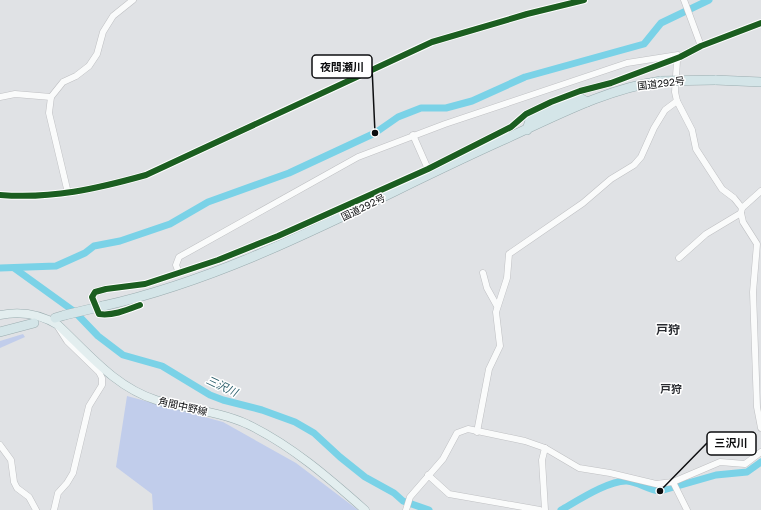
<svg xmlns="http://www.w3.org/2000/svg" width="761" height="510" font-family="'Golos Text','Noto Sans JP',sans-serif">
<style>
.green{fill:#c1cdeb}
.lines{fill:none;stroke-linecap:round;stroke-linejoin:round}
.river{stroke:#7ad2e7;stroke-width:7}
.minor-casing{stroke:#bfc0c3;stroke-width:7}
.major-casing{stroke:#9badb0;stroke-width:9}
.highway-casing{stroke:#9badb0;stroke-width:10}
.minor{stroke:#fafbfb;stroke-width:6}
.major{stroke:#e3eeef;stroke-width:8}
.highway{stroke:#d4e5e8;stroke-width:9}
.highway-bridge-casing{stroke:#9badb0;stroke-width:10;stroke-linecap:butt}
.highway-bridge{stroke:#d4e5e8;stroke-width:9}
.cycleway-casing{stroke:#fff;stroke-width:8}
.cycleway{stroke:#1b5e20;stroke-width:6}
.labels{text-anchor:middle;stroke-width:3;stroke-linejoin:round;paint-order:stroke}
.street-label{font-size:10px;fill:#0d0e10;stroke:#fff}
.water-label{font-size:11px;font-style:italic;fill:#2c5f6c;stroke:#fff}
.neighbourhood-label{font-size:11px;font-weight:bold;fill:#292b30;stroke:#fff}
.quarter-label{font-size:12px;font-weight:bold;fill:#292b30;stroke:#fff}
.leader{fill:none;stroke:#0d0e10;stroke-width:1.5}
.callout-dot{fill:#0d0e10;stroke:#fff;stroke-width:1.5}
.callout{fill:#fff;stroke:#0d0e10;stroke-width:1.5}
.callout-label{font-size:11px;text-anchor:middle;font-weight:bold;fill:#0d0e10}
</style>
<rect width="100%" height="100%" fill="#e0e2e5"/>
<g class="green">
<polygon points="23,334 25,337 0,348 0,341"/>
<polygon points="127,396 223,422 296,463 358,510 153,510 152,494 116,467"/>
</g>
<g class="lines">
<g class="river">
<polyline points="0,268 56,266 85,253 94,246 120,241 170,224 208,202 289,173 375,133 398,117 421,108 446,108 472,101 525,77 644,44 661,23 709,0"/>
<polyline points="14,268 75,312 98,336 123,355 162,366 210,395 223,400 262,410 295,422 314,433 340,457 365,477 394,493 403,501 429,510"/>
<path d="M561 510C577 501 609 480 627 481 639 482 648 490 660 491L716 475 747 472 761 462"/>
</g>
<g class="minor-casing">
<g id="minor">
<polyline points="684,0 701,46"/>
<polyline points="680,57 677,61 675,92 677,101 692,130 696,149 722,189 734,198 742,208"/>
<polyline points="0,97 15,94 51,97"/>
<polyline points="413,135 428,169"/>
<polyline points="761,191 742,208 741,213 743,222 757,244 753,292 757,407 761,428"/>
<polyline points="68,193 49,113 51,97 63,82 76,76 89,66 97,54 103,32 113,16 133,0"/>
<path d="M0 195C52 199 96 189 146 175L432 42 527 14 584 0"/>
<polyline points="679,258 706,234 741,213"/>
<polyline points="179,273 176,265 179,257 358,157 445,124 627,63 678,55"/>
<polyline points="483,273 487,288 497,306"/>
<path d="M140 305C127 310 113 316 99 314L92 297 95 292 106 289 145 284 218 260 278 236 428 169 511 127 526 114 551 102 580 91 611 83 680 57 701 46 761 23"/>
<polyline points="477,432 489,369 500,346 496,312 507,278 509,254 583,203 611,179 634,165 641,157 654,128 665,110 677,101"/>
<polyline points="0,445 11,460 14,482 17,488 29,497 36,510"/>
<polyline points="545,448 542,460 545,510"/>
<polyline points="428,475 449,494 540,510"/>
<polyline points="673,482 687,510"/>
<polyline points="54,510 58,493 67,483 73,473 89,406 102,385 102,378 99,372 67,341 58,327"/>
<polyline points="406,510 410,497 443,459 457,433 468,429 525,441 545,448 579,468 610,473 656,484 673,482 720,462 745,464 761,452"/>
</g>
</g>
<g class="major-casing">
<path id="major" d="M0 315C20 311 40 314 58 325 88 353 115 387 156 400 186 409 218 411 247 424 291 445 329 478 365 510"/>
</g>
<g class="highway-casing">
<g id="highway">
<polyline points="715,80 761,82"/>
<polyline points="527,130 530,120 580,98 587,102"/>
<path d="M103 306C245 274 371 199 503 140 554 117 605 89 661 81"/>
<polyline points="55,318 65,315"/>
<polyline points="0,332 34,323"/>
</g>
</g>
<use href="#minor" class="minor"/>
<use href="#major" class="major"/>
<use href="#highway" class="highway"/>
<g class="highway-bridge-casing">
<g id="highway-bridge">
<polyline points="661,81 715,80"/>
<polyline points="65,315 103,306"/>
</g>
</g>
<use href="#highway-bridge" class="highway-bridge"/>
<g class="cycleway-casing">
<g id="cycleway">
<path d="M0 195C52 199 96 189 146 175L432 42 527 14 584 0"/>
<path d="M140 305C127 310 113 316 99 314L92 297 95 292 106 289 145 284 218 260 278 236 428 169 511 127 526 114 551 102 580 91 611 83 680 57 701 46 761 23"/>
</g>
</g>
<use href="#cycleway" class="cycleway"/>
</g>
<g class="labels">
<g class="street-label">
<text transform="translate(661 83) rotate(-7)" y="4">国道292号</text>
<text transform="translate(363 207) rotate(-26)" y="4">国道292号</text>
<text transform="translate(183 406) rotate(13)" y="4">角間中野線</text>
</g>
<g class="water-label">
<text transform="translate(222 386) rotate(25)" y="4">三沢川</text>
</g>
<g class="neighbourhood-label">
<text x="671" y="393">戸狩</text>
</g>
<g class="quarter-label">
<text x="668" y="334">戸狩</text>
</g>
</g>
<path class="leader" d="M375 133L372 67M660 491L707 443"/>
<g class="callout-dot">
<circle cx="375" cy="133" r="4"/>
<circle cx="660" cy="491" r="4"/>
</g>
<g class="callout">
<rect x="312" y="55" width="60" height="23" rx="4"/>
<rect x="707" y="432" width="49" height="23" rx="4"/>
</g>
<g class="callout-label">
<text x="342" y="71">夜間瀬川</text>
<text x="731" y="447">三沢川</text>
</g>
</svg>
